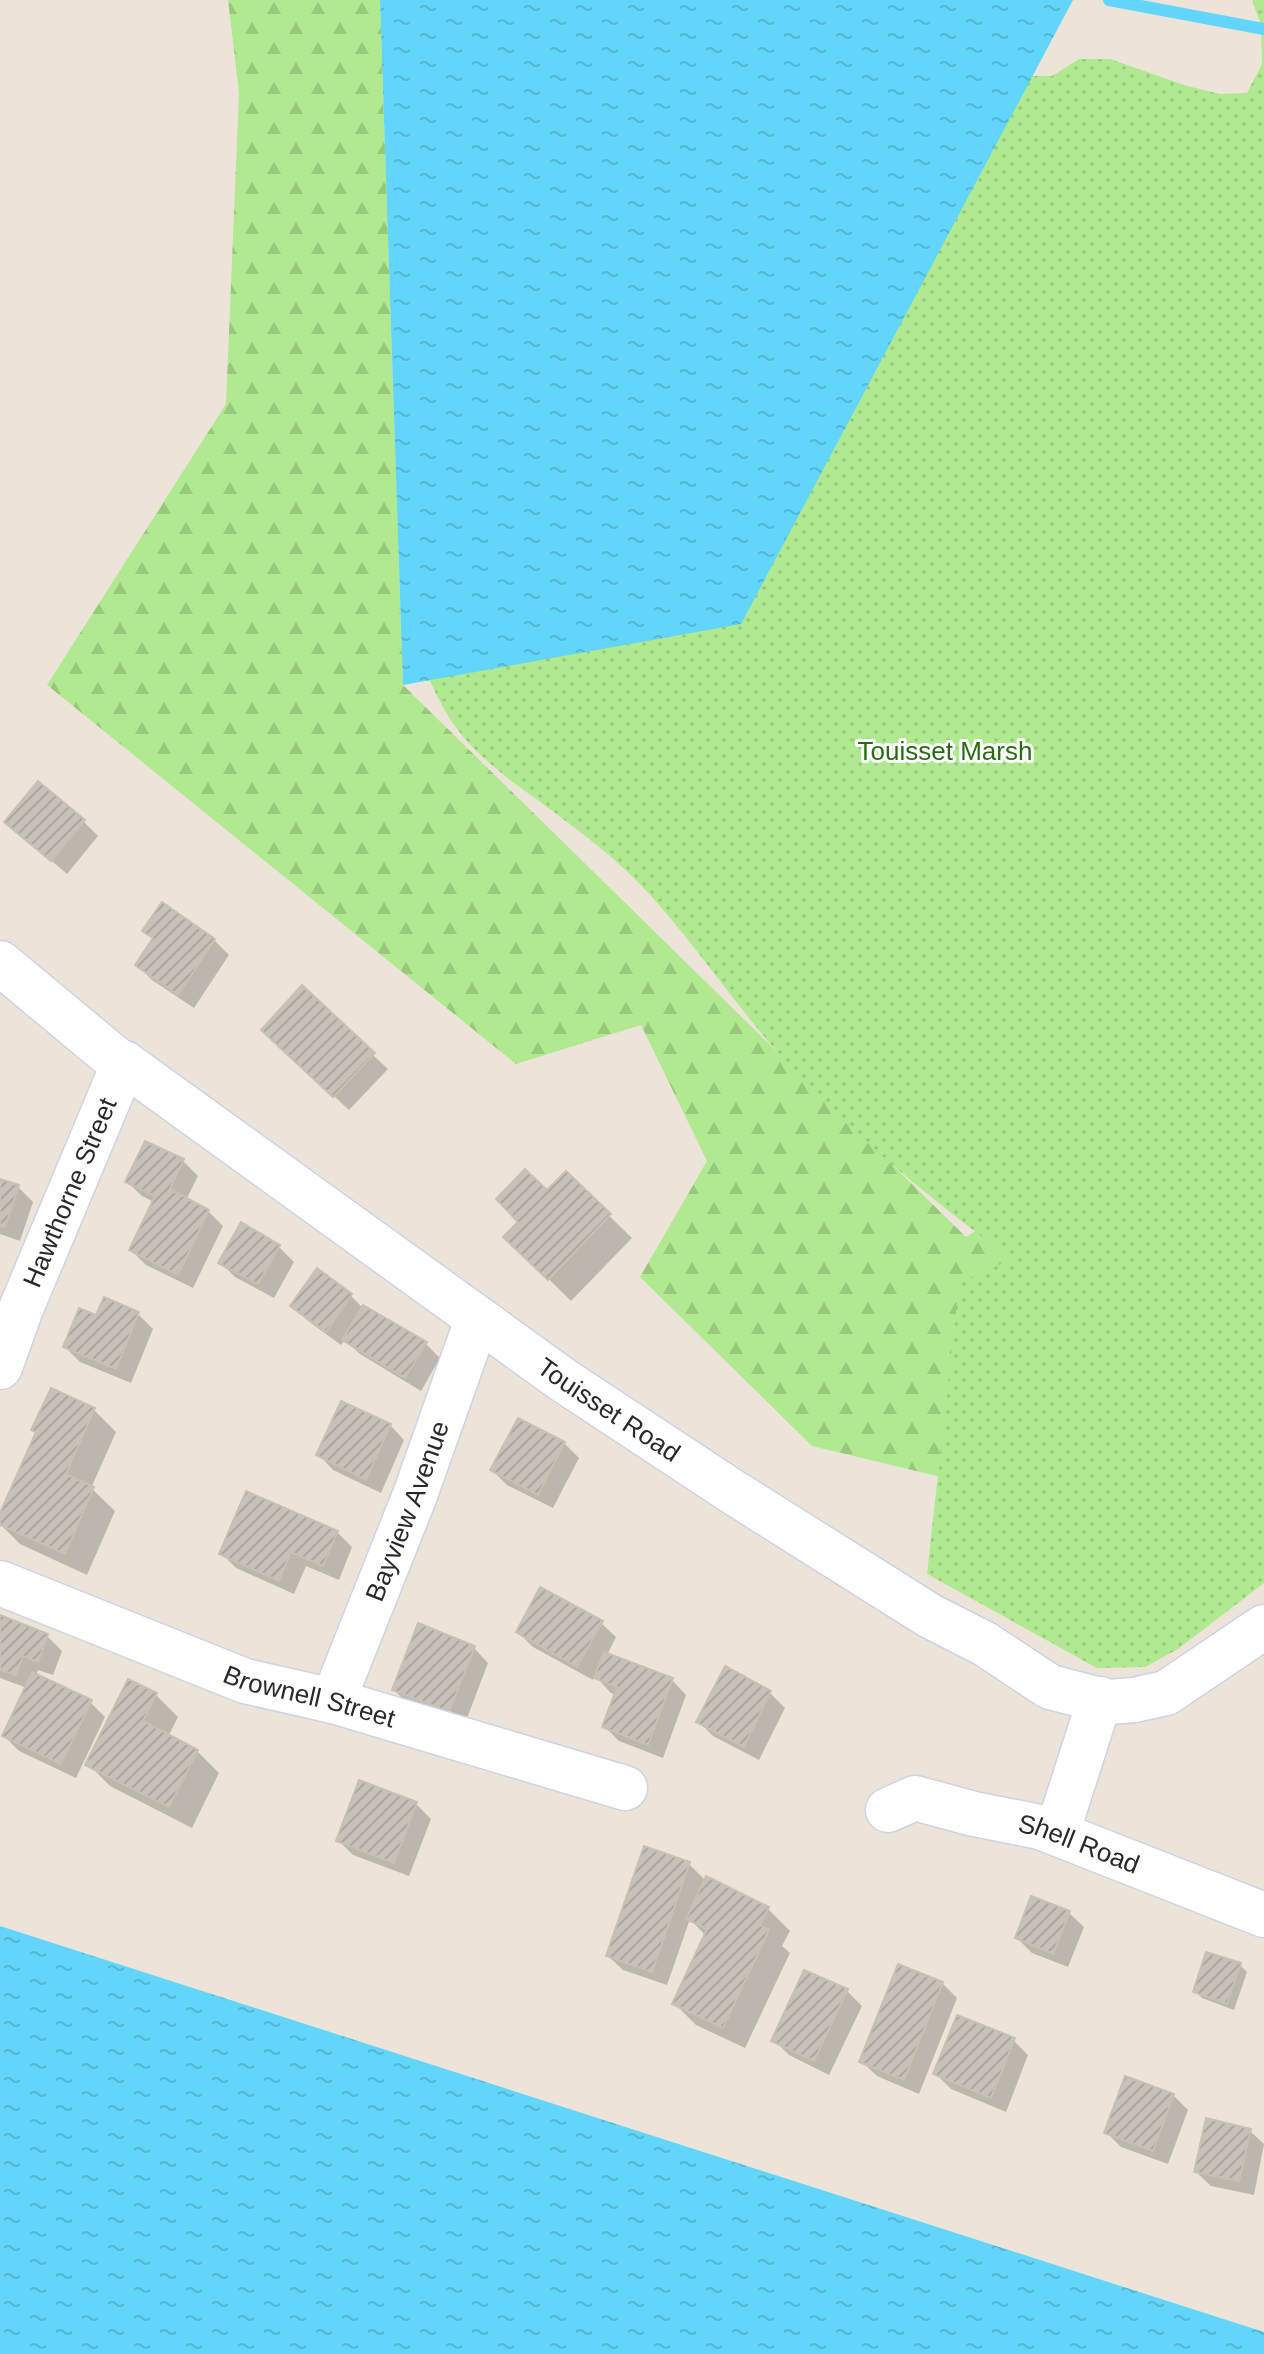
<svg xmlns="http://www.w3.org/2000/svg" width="1264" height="2354" font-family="Helvetica,sans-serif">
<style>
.forest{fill:url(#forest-firs)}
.park{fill:url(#park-dots)}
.water{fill:url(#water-ripples)}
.shadow{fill:#0003}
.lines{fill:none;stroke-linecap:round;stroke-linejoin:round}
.stream{stroke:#61d5fa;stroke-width:12}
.building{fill:url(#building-hatch);stroke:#c8c0b3;stroke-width:2}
.minor-casing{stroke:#ced3e4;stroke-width:47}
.minor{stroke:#fff;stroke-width:44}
.labels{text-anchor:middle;stroke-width:6;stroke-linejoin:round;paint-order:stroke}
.park-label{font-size:26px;fill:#276c13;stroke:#fff}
.street-label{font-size:26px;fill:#292929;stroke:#fff}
</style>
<defs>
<pattern id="forest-firs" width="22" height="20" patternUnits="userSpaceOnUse" patternTransform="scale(2)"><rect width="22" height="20" fill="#b0e990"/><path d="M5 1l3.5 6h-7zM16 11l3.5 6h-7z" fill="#97c87c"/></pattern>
<pattern id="park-dots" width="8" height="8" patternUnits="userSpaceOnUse" patternTransform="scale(2)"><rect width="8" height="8" fill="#b0e990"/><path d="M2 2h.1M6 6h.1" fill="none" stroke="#97c87c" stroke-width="1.8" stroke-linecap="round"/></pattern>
<pattern id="water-ripples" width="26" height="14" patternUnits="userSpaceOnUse" patternTransform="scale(2)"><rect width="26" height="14" fill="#61d5fa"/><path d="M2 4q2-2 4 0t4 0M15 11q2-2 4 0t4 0" fill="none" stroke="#54b7d6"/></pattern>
<pattern id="building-hatch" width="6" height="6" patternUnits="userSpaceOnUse" patternTransform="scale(2)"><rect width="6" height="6" fill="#c8c1b9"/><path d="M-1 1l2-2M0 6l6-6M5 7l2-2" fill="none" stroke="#aca69f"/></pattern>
</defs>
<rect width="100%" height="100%" fill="#ede4d9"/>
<polygon class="forest" points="228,0 380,0 403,685 966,1237 1264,1049 1264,1204 937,1476 812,1446 640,1277 707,1161 641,1025 516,1064 47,685 226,404 239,93"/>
<path class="park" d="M1252 0H1264V1583L1178 1649 1145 1667 1097 1668 927 1574 959 1283 1012 1259C925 1195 843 1128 772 1046 726 992 687 933 638 882 608 852 574 827 539 801 514 783 486 763 465 739 443 713 429 681 417 649L1018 76H1052L1079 59H1110L1187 86 1220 94 1247 93 1262 64 1261 25Z"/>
<g class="water">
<polygon points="380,0 1073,0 741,624 403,685"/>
<polygon points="0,1926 1264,2332 1264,2354 0,2354"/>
</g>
<g class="shadow">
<polygon points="83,821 98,836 67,874 7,822"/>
<polygon points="145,931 214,940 229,955 194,1008 152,980 137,965 154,940"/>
<polygon points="279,1045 373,1055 388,1069 349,1110"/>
<polygon points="183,1161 198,1176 186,1200 208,1211 223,1226 193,1288 146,1265 131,1250 154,1202 142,1196 127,1182"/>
<polygon points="566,1174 632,1238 571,1301 506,1237"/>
<polygon points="0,1181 18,1187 33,1202 20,1241 0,1234"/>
<polygon points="241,1225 279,1247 294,1262 274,1298 235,1277 221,1263"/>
<polygon points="318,1271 351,1296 362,1307 426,1344 440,1358 421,1391 360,1354 345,1340 341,1345 308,1321 293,1306"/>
<polygon points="105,1299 138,1314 153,1329 131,1383 80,1362 65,1347 97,1318"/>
<polygon points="94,1410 116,1432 91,1488 115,1511 87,1575 20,1544 0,1524 0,1518 38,1434 33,1430"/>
<polygon points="390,1425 404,1440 381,1493 333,1470 319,1455"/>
<polygon points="564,1443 579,1458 553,1508 507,1485 492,1470"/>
<polygon points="337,1532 352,1547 339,1580 306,1566 294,1594 236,1568 221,1553"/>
<polygon points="0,1618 47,1636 62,1651 53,1675 38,1670 36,1676 90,1702 105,1717 76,1778 19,1751 4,1736 27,1688 0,1678"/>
<polygon points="601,1623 616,1637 607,1655 672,1680 686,1695 663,1758 619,1741 604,1726 616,1695 611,1693 595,1676 593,1680 533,1647 518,1632"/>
<polygon points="474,1648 488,1663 464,1726 409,1705 394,1690"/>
<polygon points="726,1669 770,1693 785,1708 759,1760 713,1736 698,1721"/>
<polygon points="156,1695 178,1717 168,1737 197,1751 219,1773 192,1828 110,1786 88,1764"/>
<polygon points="416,1804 431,1819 409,1876 353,1855 338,1840"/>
<polygon points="689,1864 706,1881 768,1909 790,1931 782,1946 790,1953 745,2048 696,2025 674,2003 706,1936 690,1919 667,1985 623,1970 608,1956"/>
<polygon points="1069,1913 1084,1927 1068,1967 1032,1953 1017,1938"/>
<polygon points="1240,1965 1247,1972 1234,2010 1202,1998 1195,1991"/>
<polygon points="942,1983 957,1998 919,2094 877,2076 862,2062"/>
<polygon points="847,1991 862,2006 829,2075 789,2055 774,2040"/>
<polygon points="1013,2040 1028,2055 1006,2112 951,2089 936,2074"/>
<polygon points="1173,2095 1188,2110 1168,2164 1121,2147 1106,2132"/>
<polygon points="1250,2131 1264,2144 1254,2195 1211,2186 1196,2172"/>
</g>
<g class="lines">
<polyline class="stream" points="1109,0 1264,29"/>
</g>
<g class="building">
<polygon points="38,781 85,820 51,861 4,822"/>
<polygon points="162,902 215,939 178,995 135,965 153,938 142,931"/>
<polygon points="302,985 375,1053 333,1097 261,1030"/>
<polygon points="145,1141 184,1159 170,1189 209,1210 178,1275 129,1250 155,1196 125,1182"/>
<polygon points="525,1169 547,1190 566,1171 611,1214 548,1280 503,1237 518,1222 496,1199"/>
<polygon points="0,1179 19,1185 5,1227 0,1226"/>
<polygon points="241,1222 280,1245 258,1284 218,1263"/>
<polygon points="317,1268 352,1294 326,1332 290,1306"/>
<polygon points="104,1297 139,1312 116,1369 63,1347 79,1308 96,1315"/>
<polygon points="363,1305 427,1342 405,1378 342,1340"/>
<polygon points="51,1388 95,1408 66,1474 94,1487 65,1554 0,1525 0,1513 36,1432 31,1430"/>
<polygon points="341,1401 391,1424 366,1480 316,1455"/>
<polygon points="518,1418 565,1442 538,1495 490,1470"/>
<polygon points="246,1491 338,1531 323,1566 291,1552 279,1581 219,1554"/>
<polygon points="540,1587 603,1621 577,1667 516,1632"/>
<polygon points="0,1615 48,1634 38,1662 23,1656 16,1675 0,1670"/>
<polygon points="418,1623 475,1646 449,1712 392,1690"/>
<polygon points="604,1652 673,1678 648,1745 602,1727 617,1687 594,1678"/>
<polygon points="725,1666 771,1691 744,1747 696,1722"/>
<polygon points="32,1672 92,1700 61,1764 2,1736"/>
<polygon points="128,1679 157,1693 143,1721 198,1750 169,1807 85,1765"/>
<polygon points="359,1780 417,1802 394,1863 336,1841"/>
<polygon points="644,1846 690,1862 652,1972 606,1956"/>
<polygon points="706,1876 769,1907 760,1925 769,1930 723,2028 672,2004 707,1929 686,1919"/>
<polygon points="1031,1896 1070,1911 1053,1954 1015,1938"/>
<polygon points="1206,1952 1241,1963 1227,2004 1193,1992"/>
<polygon points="898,1964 943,1982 904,2080 859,2062"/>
<polygon points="804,1970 848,1989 814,2061 771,2041"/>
<polygon points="957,2015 1015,2038 991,2098 933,2074"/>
<polygon points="1125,2076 1174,2094 1153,2151 1104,2133"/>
<polygon points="1206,2118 1251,2129 1239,2181 1194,2172"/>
</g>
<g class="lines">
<g class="minor-casing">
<g id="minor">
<path id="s1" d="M0 963 119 1062 124 1063 563 1380 733 1492 930 1616 985 1644 1050 1687 1108 1702 1134 1700 1166 1693 1264 1627"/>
<path id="s2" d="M0 1367 20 1311 124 1063"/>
<path id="s3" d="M0 1583 245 1681 333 1701 625 1788"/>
<path id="s4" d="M333 1701 415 1495 477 1320"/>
<path id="s5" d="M888 1810 915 1798 974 1814 1040 1827 1264 1915"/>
<polyline points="1057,1833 1100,1699"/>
</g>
</g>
<use href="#minor" class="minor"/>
</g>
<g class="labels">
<g class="park-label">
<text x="945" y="760">Touisset Marsh</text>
</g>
<g class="street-label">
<text dy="9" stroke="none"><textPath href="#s2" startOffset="188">Hawthorne Street</textPath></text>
<text dy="9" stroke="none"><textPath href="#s1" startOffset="756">Touisset Road</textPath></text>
<text dy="9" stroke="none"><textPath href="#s4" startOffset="204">Bayview Avenue</textPath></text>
<text dy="9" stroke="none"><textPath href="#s3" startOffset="330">Brownell Street</textPath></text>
<text dy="9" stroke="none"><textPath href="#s5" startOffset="200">Shell Road</textPath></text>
</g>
</g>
</svg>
